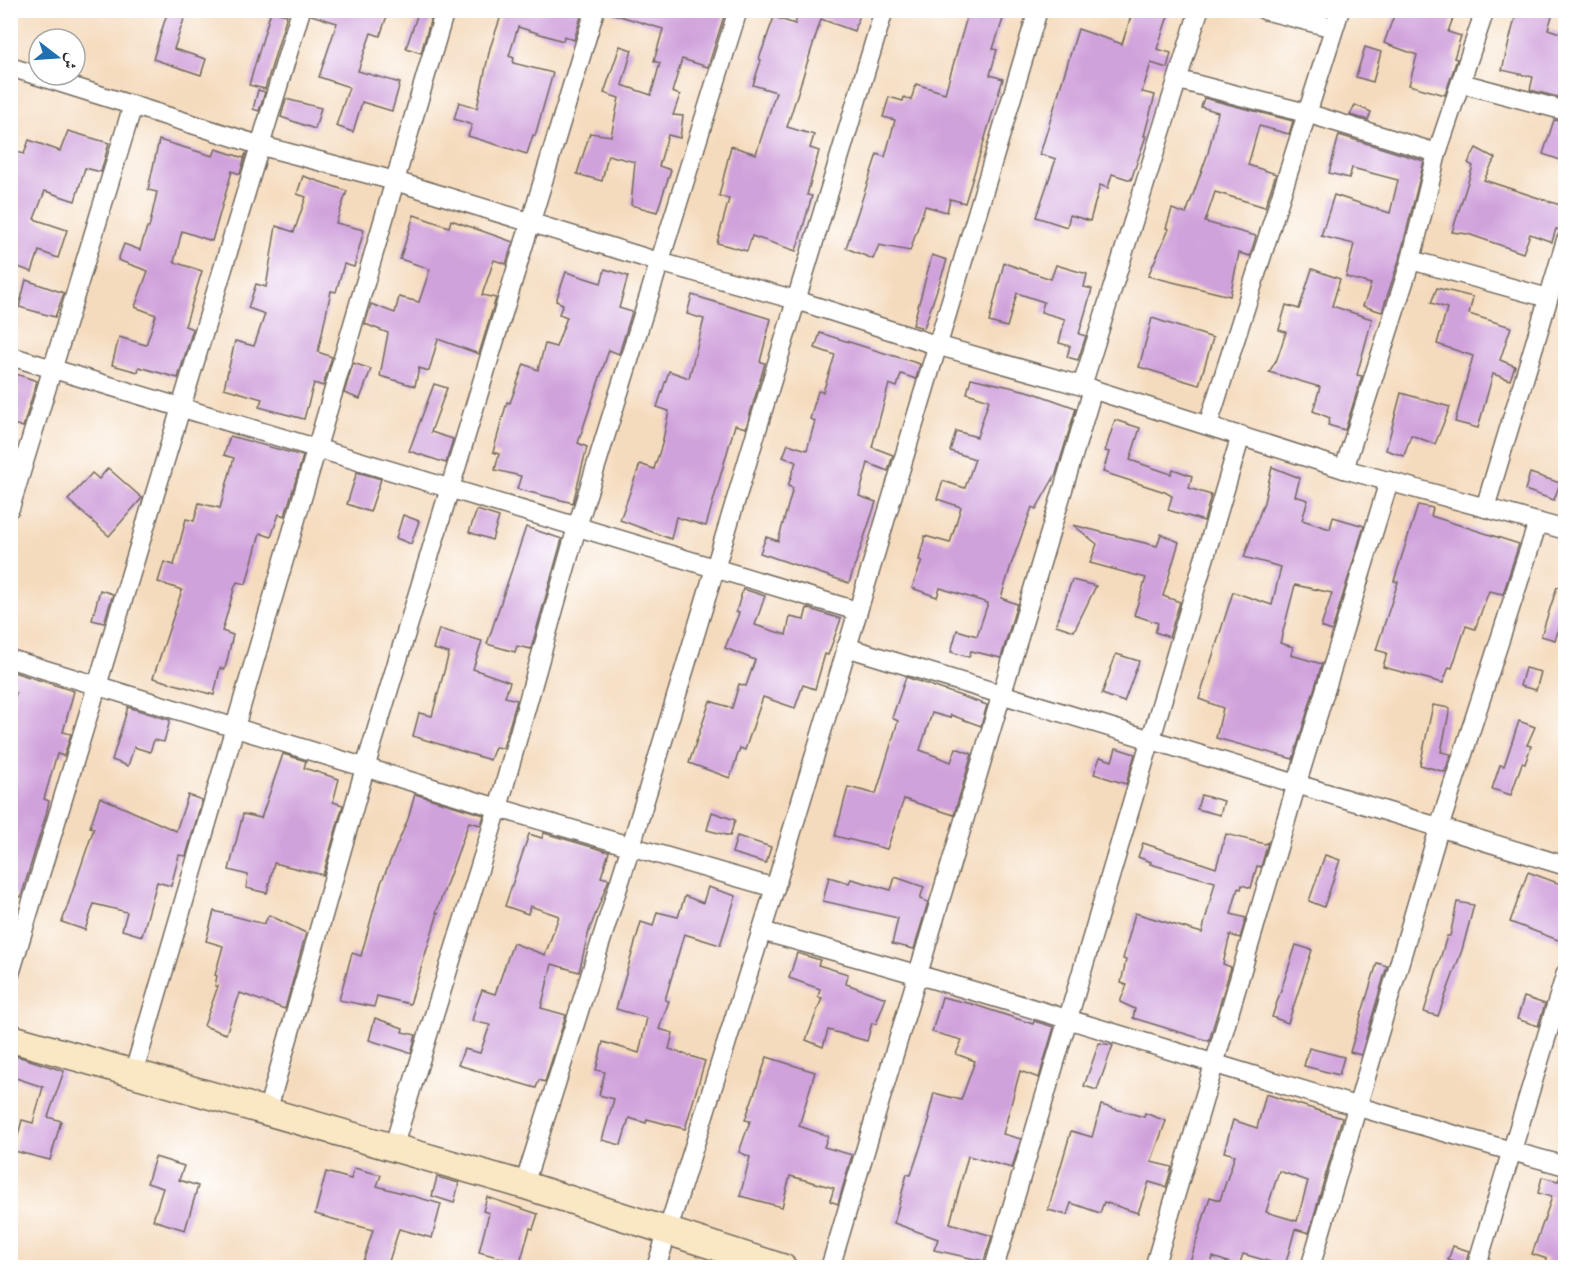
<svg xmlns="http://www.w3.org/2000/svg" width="1576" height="1278" font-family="Alegreya,Amiri,serif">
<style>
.building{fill:#d0a2dc;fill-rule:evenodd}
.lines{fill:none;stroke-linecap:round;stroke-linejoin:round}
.street-casing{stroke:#72695e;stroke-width:21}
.secondary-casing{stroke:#72695e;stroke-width:30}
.street{stroke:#fff;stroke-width:18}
.secondary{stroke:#fae7c3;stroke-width:27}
</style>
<rect width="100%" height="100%" fill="#fff"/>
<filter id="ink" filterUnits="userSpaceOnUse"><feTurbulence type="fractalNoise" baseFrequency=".0167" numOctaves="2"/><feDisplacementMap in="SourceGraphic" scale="12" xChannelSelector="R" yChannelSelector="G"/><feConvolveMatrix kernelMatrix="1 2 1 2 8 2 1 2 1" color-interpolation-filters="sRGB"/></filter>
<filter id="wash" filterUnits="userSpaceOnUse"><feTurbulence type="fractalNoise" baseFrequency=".008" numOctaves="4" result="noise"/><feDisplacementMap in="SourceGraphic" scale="24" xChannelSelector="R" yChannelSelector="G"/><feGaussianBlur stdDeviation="1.35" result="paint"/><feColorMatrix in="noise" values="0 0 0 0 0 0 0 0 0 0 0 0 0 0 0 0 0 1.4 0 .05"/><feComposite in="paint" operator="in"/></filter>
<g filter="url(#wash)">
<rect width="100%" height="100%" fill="#f5dbbe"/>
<g id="blocks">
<g class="building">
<polygon points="168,10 187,10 174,49 206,59 201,75 153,59"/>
<polygon points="312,10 389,10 380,36 371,33 358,71 400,83 392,111 362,102 353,132 336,126 349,87 319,77 337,23 311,15"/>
<polygon points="419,10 433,11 421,53 406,48"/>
<polygon points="503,10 583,10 574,40 564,36 563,41 518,27 509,56 514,58 513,63 553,73 535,136 533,135 527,154 468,136 472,125 454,119 459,102 477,108 490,48"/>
<polygon points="614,10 726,10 708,67 682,59 672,92 680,95 673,115 683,116 680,138 668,135 659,166 671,170 657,212 631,205 635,162 608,155 602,181 577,174 590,133 611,136 619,98 604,93 620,46 632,50 622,85 651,95 660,63 654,61 663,29 613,14"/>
<polygon points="799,10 861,10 854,31 821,19 787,127 814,135 810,148 819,151 807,195 812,196 796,251 752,236 747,251 717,243 729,199 719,196 731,146 756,154 776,92 753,85 761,60 759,59 774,17 795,24"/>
<polygon points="969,10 1006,10 993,49 997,50 990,75 1003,79 965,203 950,199 947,212 925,206 910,251 879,245 873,259 846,248 877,154 885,157 895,120 883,117 889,97 903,101 904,97 911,100 916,84 945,93"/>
<polygon points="1133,10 1170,10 1157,49 1171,53 1167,68 1151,63 1142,92 1155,95 1144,136 1146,136 1131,180 1112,174 1108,188 1100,185 1090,221 1070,215 1067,227 1036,217 1056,159 1040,154 1078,29 1122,44"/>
<polygon points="1396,10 1439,10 1454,15 1448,32 1461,36 1454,58 1457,59 1445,95 1409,85 1417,55 1384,43"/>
<polygon points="1517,10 1554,10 1548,29 1566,35 1566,99 1530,90 1533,77 1502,70"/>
<polygon points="271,11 287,15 265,89 249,85"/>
<polygon points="1365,47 1381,52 1373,82 1356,77"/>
<polygon points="258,90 265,92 259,111 253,109"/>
<polygon points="1204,98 1293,121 1289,134 1259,126 1248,165 1276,174 1265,207 1215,192 1205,222 1256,236 1250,256 1239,253 1230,296 1148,276 1169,229 1166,228 1172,209 1186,214 1208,153 1218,112 1201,107"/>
<polygon points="286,99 321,108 315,129 281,117"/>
<polygon points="1355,105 1371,112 1368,120 1350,115"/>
<polygon points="1554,120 1566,122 1566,162 1543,154"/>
<polygon points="68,131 109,143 101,172 85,168 75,201 45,191 34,219 67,230 58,258 39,251 32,272 10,264 10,150 24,154 29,140 60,151"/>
<polygon points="1339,135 1424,161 1400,257 1382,312 1363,306 1371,284 1346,277 1354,244 1321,236 1334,195 1390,213 1398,180 1352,168 1349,178 1329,173"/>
<polygon points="159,140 213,156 216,149 244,158 246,153 240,174 232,171 212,241 182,231 174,262 202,271 185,326 193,329 178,378 139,367 138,372 112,365 119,337 146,345 156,315 135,307 148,271 118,260 124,244 140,250 147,227 149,228 157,192 148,190"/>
<polygon points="1476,148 1495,158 1484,180 1566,207 1560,230 1556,229 1552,242 1530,234 1523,253 1468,234 1452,232 1473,166 1468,163"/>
<polygon points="303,176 347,191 336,223 364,230 354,267 344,264 336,292 331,291 318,352 332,357 323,386 314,383 304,419 259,407 262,399 224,388 235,341 254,346 265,314 248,308 256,284 266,287 276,226 294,232 306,197 297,194"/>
<polygon points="414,215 449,227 451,220 513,242 506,264 494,260 482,295 496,298 479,354 438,339 429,371 419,368 415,386 380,376 388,333 365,324 371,304 395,313 399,297 419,302 430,269 400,259"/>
<polygon points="932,255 947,260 924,328 913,325"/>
<polygon points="1004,263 1051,279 1056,265 1087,274 1084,287 1092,289 1079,334 1086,336 1078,360 1067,357 1070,346 1059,343 1065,319 1041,312 1044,302 1017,293 1007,327 989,322"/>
<polygon points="605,269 628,276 619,308 632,312 619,354 609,350 578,443 587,447 573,503 517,489 521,476 495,470 499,454 493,452 507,402 510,403 524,364 538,370 545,344 556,347 567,317 559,314 563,304 556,301 566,272 601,283"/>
<polygon points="1312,269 1340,279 1332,306 1372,319 1357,375 1362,376 1345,430 1328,425 1330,418 1313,411 1320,387 1269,372 1277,359 1286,332 1279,330 1286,305 1299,309"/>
<polygon points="26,280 64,293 55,317 19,307"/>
<polygon points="1437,288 1473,297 1469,314 1511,327 1500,360 1515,366 1510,380 1493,374 1478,428 1455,422 1473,356 1437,344 1447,308 1431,303"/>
<polygon points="692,295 771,319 760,362 765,363 746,428 735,425 706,526 676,517 671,539 620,520 640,464 654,469 662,444 669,411 657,407 669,371 689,378 704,319 687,314"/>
<polygon points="1152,318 1213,338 1199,385 1139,367"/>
<polygon points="820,333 920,364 916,379 901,374 897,387 889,384 872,447 893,455 888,471 868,463 859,496 876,502 849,583 760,553 766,537 778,541 793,488 788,486 796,462 783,457 788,444 807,450 815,421 810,419 818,391 823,392 835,355 815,348"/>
<polygon points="353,363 371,369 360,399 344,393"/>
<polygon points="10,372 37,381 23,427 10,423"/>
<polygon points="971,378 1031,392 1076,408 1056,474 1036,509 1032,507 1011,565 1001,598 1017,604 1001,658 971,651 969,657 951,652 957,630 977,636 988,603 940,588 937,597 912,588 922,561 919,560 925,536 950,543 961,507 937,499 943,481 965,488 975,459 950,451 956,431 977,437 989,400 967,393"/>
<polygon points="434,384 447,388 431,432 453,439 446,463 409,451"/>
<polygon points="1401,393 1450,407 1435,444 1411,435 1404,456 1386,450"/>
<polygon points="1115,420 1140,428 1130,460 1171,474 1173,469 1192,476 1189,488 1211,495 1204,521 1168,510 1172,496 1165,492 1103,472 1109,452 1105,451"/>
<polygon points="230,436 303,456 285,516 279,514 271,537 260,533 246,584 237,582 235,586 222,631 233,635 225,669 220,668 214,695 153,678 182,590 158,582 164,562 174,565 186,519 194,521 199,503 220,508 234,458 224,455"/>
<polygon points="1272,467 1300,478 1295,496 1308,500 1302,520 1330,529 1333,517 1364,526 1332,631 1321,627 1332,593 1295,585 1280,643 1293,647 1291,655 1322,664 1293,759 1216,738 1223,708 1199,699 1233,592 1272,605 1281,567 1244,557 1264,502"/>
<polygon points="108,468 142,498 109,536 68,500 92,473 99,479"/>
<polygon points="357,472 381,479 370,512 347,504"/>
<polygon points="1530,473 1560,483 1554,500 1525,490"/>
<polygon points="1418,505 1433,508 1431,516 1519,544 1503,594 1489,591 1475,629 1466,626 1452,668 1449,667 1443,683 1383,667 1387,653 1376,650 1398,582 1394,581"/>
<polygon points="477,510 499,517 492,540 469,532"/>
<polygon points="403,515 419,521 411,544 396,538"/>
<polygon points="1073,525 1157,546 1161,534 1179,542 1163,596 1180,602 1169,637 1155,632 1158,623 1134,615 1146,578 1090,563 1097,544"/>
<polygon points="526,527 562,539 531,649 517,646 515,652 487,644"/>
<polygon points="1072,580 1096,586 1074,631 1056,625"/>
<polygon points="1557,587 1566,589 1566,607 1555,640 1541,636"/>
<polygon points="743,589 765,596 755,625 786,635 790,617 804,620 807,608 841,619 828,655 825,654 815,689 803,685 795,708 763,697 745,750 740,748 730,778 689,763 710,701 732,708 739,684 746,686 755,660 725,648 739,613 736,612"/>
<polygon points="100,590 113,594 104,623 92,620"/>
<polygon points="439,629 482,641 473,669 510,682 505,697 517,700 503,748 495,747 490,760 413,736 419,713 432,716 449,653 433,649"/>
<polygon points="1116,654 1139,661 1124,702 1102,694"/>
<polygon points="1525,668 1541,672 1536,690 1520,686"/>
<polygon points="10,671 74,691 63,732 71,734 64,756 57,754 44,799 49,801 46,815 21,897 10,894 10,711 16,693 10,692"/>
<polygon points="906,677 987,705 981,726 951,715 950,718 932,713 920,750 951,762 956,748 972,754 954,815 904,799 887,849 835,836 848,787 876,794 898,721 892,718"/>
<polygon points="1433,705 1450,708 1441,752 1451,754 1445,772 1420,765"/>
<polygon points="128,707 170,720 164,742 154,740 150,752 134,747 128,766 112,760"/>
<polygon points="1519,721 1535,727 1527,745 1531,746 1525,764 1522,763 1511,795 1492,789 1500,765 1504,766"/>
<polygon points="1116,748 1135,754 1126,784 1094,774 1100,757 1112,761"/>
<polygon points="283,754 306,761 304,768 339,779 333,802 343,805 323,875 274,863 267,893 246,888 248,875 229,870 243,814 261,818"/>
<polygon points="415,794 484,815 481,825 469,822 436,913 438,913 410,1004 377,996 374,1007 339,1000 352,953 361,956 381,883 408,819"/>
<polygon points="188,795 202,800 186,856 179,855 171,886 157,882 142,936 122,930 127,912 94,904 85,930 62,922 94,828 90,827 100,797 176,831"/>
<polygon points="1201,795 1224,801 1220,815 1197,809"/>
<polygon points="712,812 735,820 730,836 707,830"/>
<polygon points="544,833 609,852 601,877 609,879 589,931 579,972 552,964 541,1008 566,1015 545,1082 539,1080 536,1088 458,1065 464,1049 480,1053 490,1025 472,1021 476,1006 482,990 495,994 513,943 545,955 559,916 530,906 528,914 505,906 529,834 542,838"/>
<polygon points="1226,834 1265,844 1268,842 1261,867 1257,866 1251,888 1242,885 1241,889 1238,888 1231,914 1246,918 1240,938 1230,935 1223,964 1231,967 1209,1041 1133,1018 1135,1009 1120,1002 1127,985 1121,983 1126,960 1123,959 1135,913 1202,933 1215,882 1150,864 1151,862 1138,857 1143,843 1216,868"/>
<polygon points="737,836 771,847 766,863 732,853"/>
<polygon points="1325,855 1340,860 1324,907 1309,901"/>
<polygon points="1528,872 1566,886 1566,943 1510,922"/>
<polygon points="829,877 849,883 851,879 891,890 895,877 924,887 920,899 928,902 914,949 892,944 898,918 823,901"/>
<polygon points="708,887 736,896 720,945 684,934 665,1000 669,1001 659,1029 673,1033 669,1049 705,1061 685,1129 647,1119 646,1123 629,1118 621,1145 602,1140 614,1099 599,1095 605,1072 596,1070 603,1042 639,1053 647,1018 616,1009 641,922 653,926 657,912 678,917 685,896 703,903"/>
<polygon points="1457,902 1474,905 1462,950 1438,1016 1424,1012 1447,936 1450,936"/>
<polygon points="214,911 264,924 269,915 306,933 285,1009 240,993 226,1034 204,1026 218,986 215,986 217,976 215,975 223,946 206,941"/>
<polygon points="1296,945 1312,950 1288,1023 1272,1017"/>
<polygon points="797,953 820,960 818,965 848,974 846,984 886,998 876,1024 872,1023 867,1041 828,1030 823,1047 806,1040 822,998 818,997 820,989 789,978"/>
<polygon points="1377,963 1387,966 1361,1055 1350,1052"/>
<polygon points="942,997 972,1004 1033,1024 1034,1021 1054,1027 1039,1078 1020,1071 1003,1134 1021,1139 1012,1168 968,1156 950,1223 992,1236 984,1261 934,1250 938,1239 894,1223 907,1174 911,1175 930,1118 928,1117 934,1093 961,1100 975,1061 956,1054 962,1040 932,1032"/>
<polygon points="1524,997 1545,1004 1538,1026 1517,1019"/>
<polygon points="375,1018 403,1028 402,1032 416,1035 411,1053 369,1040"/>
<polygon points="1099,1043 1113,1045 1097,1090 1084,1086"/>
<polygon points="1309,1048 1344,1057 1339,1075 1304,1066"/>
<polygon points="17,1056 64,1071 48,1117 61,1121 50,1160 14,1151 22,1120 33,1123 43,1087 10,1076"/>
<polygon points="767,1057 815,1072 799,1126 828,1136 824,1147 852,1155 838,1204 830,1201 834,1188 790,1176 782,1207 740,1196 750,1157 739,1152 750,1121 745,1120"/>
<path d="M1266 1094 1342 1118 1309 1233 1295 1229 1285 1266 1243 1254 1239 1266 1213 1257 1210 1268H1188L1210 1197 1220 1200 1235 1155 1224 1152 1233 1120 1257 1128ZM1279 1171 1308 1181 1297 1221 1266 1212Z"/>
<polygon points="1101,1105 1144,1117 1145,1113 1166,1121 1151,1162 1172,1167 1166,1187 1149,1182 1138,1213 1104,1202 1100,1213 1071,1203 1067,1215 1048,1210 1071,1131 1092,1137"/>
<polygon points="155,1157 184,1166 179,1180 198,1186 185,1230 153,1220 163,1188 147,1183"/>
<polygon points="354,1168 381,1175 377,1186 441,1204 432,1238 399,1229 387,1268 361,1268 373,1230 315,1214 326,1172 351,1179"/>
<polygon points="1560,1176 1566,1177 1566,1268 1544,1268 1547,1259 1532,1254 1552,1197 1538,1193 1542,1177 1558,1181"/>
<polygon points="437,1177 459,1183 454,1203 432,1196"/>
<polygon points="487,1197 538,1214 533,1229 530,1228 520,1263 479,1252 489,1213 483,1211"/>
<polygon points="1453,1246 1469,1251 1465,1266 1448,1260"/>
</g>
</g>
</g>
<g filter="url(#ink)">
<use href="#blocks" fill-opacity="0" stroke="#72695e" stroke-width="1.5"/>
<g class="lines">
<g class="street-casing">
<g id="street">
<polyline points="1264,10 1334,28"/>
<polyline points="10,67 262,146 395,181 659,262 796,300 936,345 1082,386 1344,469 1566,530"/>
<polyline points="1179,80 1306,113 1437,153"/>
<polyline points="1461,83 1566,111"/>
<polyline points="1411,260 1548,298"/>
<polyline points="10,356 857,611"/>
<polyline points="1082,386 1199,10"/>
<polyline points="1208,425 1340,10"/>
<polyline points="1344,469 1411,260 1437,153 1485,10"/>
<polyline points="10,508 133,105"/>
<polyline points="1485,508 1566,240"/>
<polyline points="846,647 1566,866"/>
<polyline points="10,659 498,808 775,888"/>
<path d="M761 931C1031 1003 1296 1093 1566 1166"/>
<polyline points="10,974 301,10"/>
<polyline points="134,1072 445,10"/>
<polyline points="267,1112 365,768 595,10"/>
<polyline points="393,1148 498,808 577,527 738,10"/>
<polyline points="524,1185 631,846 884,10"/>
<polyline points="656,1268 775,888 1038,10"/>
<polyline points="830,1268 1093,389"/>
<polyline points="994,1268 1241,435"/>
<polyline points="1154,1268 1297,783 1389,481"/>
<polyline points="1310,1268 1440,825 1538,522"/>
<polyline points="1476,1268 1566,973"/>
</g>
</g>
<g class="secondary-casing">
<polyline id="secondary" points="10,1038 524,1185 783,1268"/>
</g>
<use href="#street" class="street"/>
<use href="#secondary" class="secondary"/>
</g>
</g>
<rect width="1576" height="1278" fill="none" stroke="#fff" stroke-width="36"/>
<g transform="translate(57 57) rotate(107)"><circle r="28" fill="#ffffff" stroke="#aaaaaa" stroke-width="1.5"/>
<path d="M0-4.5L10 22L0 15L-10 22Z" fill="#1f6fb2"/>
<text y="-9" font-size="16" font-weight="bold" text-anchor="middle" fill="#2b2b2b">ش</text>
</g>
</svg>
